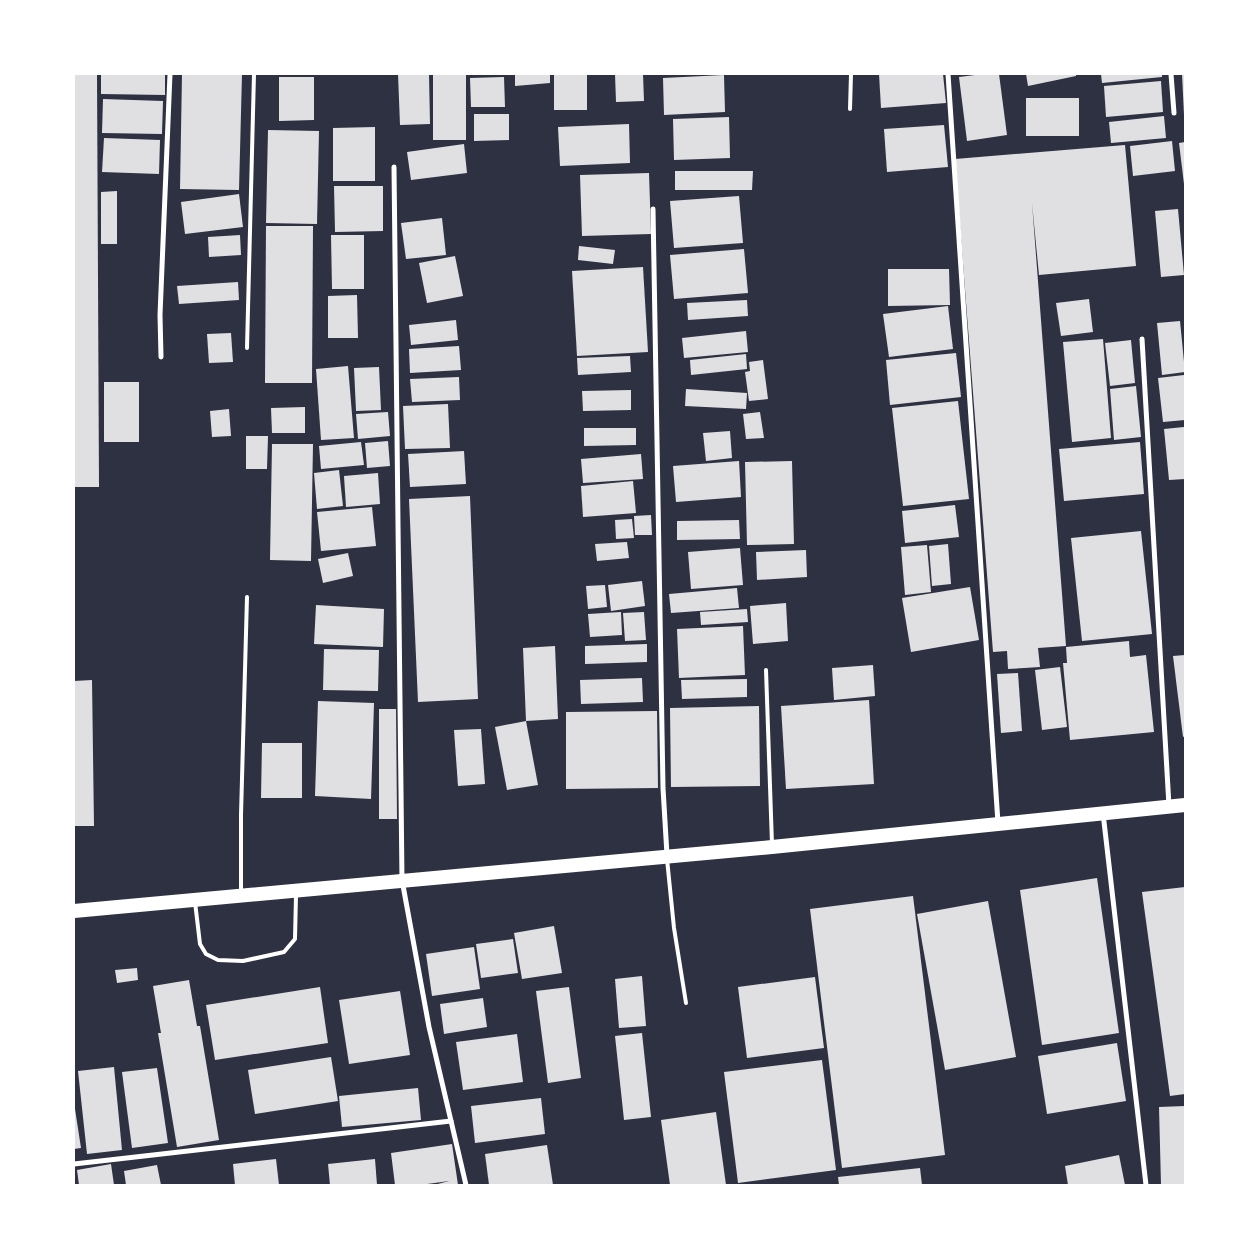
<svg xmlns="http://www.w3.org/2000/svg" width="1259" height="1259" font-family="Karla,sans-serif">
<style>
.building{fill:#e0e0e3}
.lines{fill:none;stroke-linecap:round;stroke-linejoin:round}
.service{stroke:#fff;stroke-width:4}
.minor{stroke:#fff;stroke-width:5}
.trunk{stroke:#fff;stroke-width:14}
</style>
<rect width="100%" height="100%" fill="#2d3142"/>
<g class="building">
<polygon points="74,74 97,74 99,487 74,487"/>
<polygon points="101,74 165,74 165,95 101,94"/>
<polygon points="182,74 242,74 239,190 180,189"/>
<polygon points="398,74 429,74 430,124 400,125"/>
<rect x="433" y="74" width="33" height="66"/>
<polygon points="515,74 550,74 550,83 515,86"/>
<rect x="554" y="74" width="33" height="36"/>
<polygon points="615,74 643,74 644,101 616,102"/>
<polygon points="879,74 943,74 946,103 881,108"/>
<polygon points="983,74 999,74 1007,135 967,141 959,77"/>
<polygon points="1026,74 1076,74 1076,76 1028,86"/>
<polygon points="1101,74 1162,74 1162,77 1102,83"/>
<polygon points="1182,74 1185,74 1185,115 1184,115"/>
<polygon points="724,75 725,112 664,115 663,78"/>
<polygon points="279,77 314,77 314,120 279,121"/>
<polygon points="504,77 505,107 471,107 470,78"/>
<polygon points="1161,81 1163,112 1106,117 1104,86"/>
<rect x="1026" y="98" width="53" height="38"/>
<polygon points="103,99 163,101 162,134 102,133"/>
<polygon points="474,114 509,114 509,140 474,141"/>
<polygon points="1164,116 1166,138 1111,143 1109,122"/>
<polygon points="729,117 730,158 674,160 673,119"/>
<polygon points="629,124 630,163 560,166 558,127"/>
<polygon points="944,125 948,167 887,172 884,129"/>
<polygon points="375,127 375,181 333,181 333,128"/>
<polygon points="268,130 319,131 317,224 266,223"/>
<polygon points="104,138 160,140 159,174 102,172"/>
<polygon points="1172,141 1175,171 1133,176 1130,146"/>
<polygon points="1185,142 1185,184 1184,184 1179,143"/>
<polygon points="464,144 467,173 411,180 407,152"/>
<polygon points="1125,145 1136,266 1039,275 1032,203 1066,646 1038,648 1040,667 1008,669 1007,651 993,652 955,159"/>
<polygon points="675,171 753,171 752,190 675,190"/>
<polygon points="649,173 651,234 582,236 580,175"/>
<polygon points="334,186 383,186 383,231 335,232"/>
<polygon points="117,191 117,244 101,244 101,192"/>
<polygon points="239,194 243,227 185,234 181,202"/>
<polygon points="739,196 743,243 674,248 670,201"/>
<polygon points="1178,209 1184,275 1161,277 1155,211"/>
<polygon points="442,218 446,255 406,259 401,223"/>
<polygon points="266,226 313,226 312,383 265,383"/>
<polygon points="240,235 241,255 209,257 208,237"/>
<polygon points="331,235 364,235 364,289 332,289"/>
<polygon points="579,246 615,250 613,264 578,260"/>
<polygon points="744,249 748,293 674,299 670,255"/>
<polygon points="455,256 463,296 427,303 419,263"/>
<polygon points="643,267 648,352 577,356 572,271"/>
<polygon points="888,269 949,269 950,305 888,306"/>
<polygon points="238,282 239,300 179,304 177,286"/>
<polygon points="357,295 358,338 328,338 328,296"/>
<polygon points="1089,299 1093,332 1061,336 1056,303"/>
<polygon points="747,300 748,316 688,320 687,303"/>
<polygon points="948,306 953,349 889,357 883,314"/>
<polygon points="456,320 458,340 411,345 409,325"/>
<polygon points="1180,321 1185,372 1162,375 1157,323"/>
<polygon points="746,331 748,352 684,358 682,338"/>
<polygon points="231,333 233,362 209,363 207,334"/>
<polygon points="1103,339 1111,438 1072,442 1063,342"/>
<polygon points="1131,340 1135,383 1110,386 1105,343"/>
<polygon points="459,346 461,370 410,373 409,349"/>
<polygon points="956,353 961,397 890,405 886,360"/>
<polygon points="746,354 747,369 691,375 690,360"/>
<polygon points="630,356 631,372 578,375 577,358"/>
<polygon points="763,360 768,399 749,401 745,372 750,371 749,362"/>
<polygon points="348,366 354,438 321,440 316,369"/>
<polygon points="379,367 381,410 356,411 354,368"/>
<polygon points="1184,375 1185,420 1163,422 1158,378"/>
<polygon points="459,377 460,400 412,402 410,379"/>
<rect x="104" y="382" width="35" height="60"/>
<polygon points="1136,386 1141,437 1114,440 1110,389"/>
<polygon points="686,389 747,393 746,409 685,406"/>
<polygon points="631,390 631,410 583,411 582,391"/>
<polygon points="958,401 969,499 903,506 892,408"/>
<polygon points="448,404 450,448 405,449 403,406"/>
<polygon points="305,407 305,433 272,433 271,408"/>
<polygon points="229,409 231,436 212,437 210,411"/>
<polygon points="388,412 390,436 358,439 356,414"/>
<polygon points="760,412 764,438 746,439 743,414"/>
<polygon points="1184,427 1185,442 1185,479 1169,480 1164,429"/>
<polygon points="584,428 636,428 636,445 584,446"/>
<polygon points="730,431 732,458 706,461 703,433"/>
<polygon points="246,436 268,436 267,469 246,469"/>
<polygon points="388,441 390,466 367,468 365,443"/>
<polygon points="361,442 364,465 321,469 319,446"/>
<polygon points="1140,442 1144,494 1064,501 1059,449"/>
<polygon points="272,444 313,444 311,561 270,560"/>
<polygon points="464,451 466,484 410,487 408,454"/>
<polygon points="641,454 643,479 583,483 581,459"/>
<polygon points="739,461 741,497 676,502 673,466"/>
<polygon points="792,461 794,544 747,545 745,462"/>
<polygon points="339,470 343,506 317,509 314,473"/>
<polygon points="378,473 380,504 346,507 344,476"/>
<polygon points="633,481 636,513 583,517 581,486"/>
<polygon points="470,496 478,699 418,702 409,499"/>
<polygon points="955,505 959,537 905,543 902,511"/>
<polygon points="372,507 376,546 321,551 317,512"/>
<polygon points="651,515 652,535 635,535 634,516"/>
<polygon points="632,519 634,538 616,539 615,520"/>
<polygon points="739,520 740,539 677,540 677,521"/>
<polygon points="1141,531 1152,634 1082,641 1071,538"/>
<polygon points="627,542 629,558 597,561 595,544"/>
<polygon points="948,544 951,584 932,586 929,546"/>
<polygon points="927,545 931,592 905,595 901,547"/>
<polygon points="740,548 743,585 691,589 688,552"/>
<polygon points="806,550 807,577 757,580 756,552"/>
<polygon points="348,553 353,576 323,583 318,559"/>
<polygon points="642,581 645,606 611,611 608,585"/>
<polygon points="605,585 607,607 588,609 586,586"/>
<polygon points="970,587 979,640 911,652 902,598"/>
<polygon points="737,588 739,608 671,613 669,594"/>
<polygon points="786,603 788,641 753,644 750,606"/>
<polygon points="316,605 384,609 383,647 314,644"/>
<polygon points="747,609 748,622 701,625 700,612"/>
<polygon points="621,612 622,635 590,637 588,614"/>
<polygon points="644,612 646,640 625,641 623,613"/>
<polygon points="743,626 745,675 679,678 677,629"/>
<polygon points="1129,641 1130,657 1146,655 1154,732 1070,740 1063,663 1067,663 1066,647"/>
<polygon points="647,644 647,662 585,664 585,646"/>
<polygon points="555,646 558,719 526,721 523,648"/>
<polygon points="324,649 379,650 378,691 323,690"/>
<polygon points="1185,655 1185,736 1183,737 1173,656"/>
<polygon points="873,665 875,696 834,700 832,668"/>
<polygon points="1060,667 1067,727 1042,730 1035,670"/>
<polygon points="1018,673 1022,731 1001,733 997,674"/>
<polygon points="642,678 643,702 581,704 580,680"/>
<polygon points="747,679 747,697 682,699 681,680"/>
<polygon points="92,680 94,826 74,826 74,681"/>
<polygon points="869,700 874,784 786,789 781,706"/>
<polygon points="318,701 374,703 371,799 315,796"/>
<polygon points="759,706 760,786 671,787 670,708"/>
<polygon points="379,709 396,709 397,819 379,819"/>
<polygon points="657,711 658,788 566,789 566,712"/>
<polygon points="526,721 538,785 507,790 495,727"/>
<polygon points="481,729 485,784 458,786 454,730"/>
<polygon points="262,743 302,743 302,798 261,798"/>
<polygon points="1097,878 1119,1033 1042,1045 1020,890"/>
<polygon points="1185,887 1185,1094 1170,1096 1142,892"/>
<polygon points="913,896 945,1155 842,1168 810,909"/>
<polygon points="988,901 1016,1057 945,1070 917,914"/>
<polygon points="554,926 562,973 522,979 514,933"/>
<polygon points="513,939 518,973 481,978 476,944"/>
<polygon points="474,947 480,989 432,996 426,954"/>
<polygon points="137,968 138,980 117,983 115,970"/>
<polygon points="642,976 646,1026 619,1028 615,979"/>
<polygon points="815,977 824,1048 747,1058 738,987"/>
<polygon points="189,980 197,1026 200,1026 219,1140 177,1147 158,1033 161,1033 153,986"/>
<polygon points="320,987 328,1043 215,1060 206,1005"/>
<polygon points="569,987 581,1078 548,1083 536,991"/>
<polygon points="400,991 410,1055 349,1064 339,1000"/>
<polygon points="483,998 487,1027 444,1034 440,1004"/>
<polygon points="642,1033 651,1117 624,1120 615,1036"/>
<polygon points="517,1034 523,1082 463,1090 456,1042"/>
<polygon points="1117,1043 1126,1101 1047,1114 1038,1056"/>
<polygon points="331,1057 338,1101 255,1114 248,1070"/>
<polygon points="822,1060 836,1170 738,1183 724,1072"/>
<polygon points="114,1067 122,1150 87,1154 78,1071"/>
<polygon points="157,1068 168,1143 132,1148 122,1072"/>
<polygon points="418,1088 421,1120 342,1127 339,1096"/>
<polygon points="541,1098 545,1134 475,1143 471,1106"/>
<polygon points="1185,1106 1185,1185 1161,1185 1159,1107"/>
<polygon points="74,1109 75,1109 81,1148 74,1149"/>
<polygon points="716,1112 726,1185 670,1185 661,1120"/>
<polygon points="452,1144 458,1185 434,1185 449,1181 420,1185 395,1185 391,1153"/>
<polygon points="547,1145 553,1185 489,1185 485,1154"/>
<polygon points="1119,1155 1125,1185 1068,1185 1065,1166"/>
<polygon points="276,1159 279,1185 235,1185 233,1164"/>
<polygon points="375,1159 377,1185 330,1185 328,1164"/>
<polygon points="111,1164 114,1185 79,1185 77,1170"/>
<polygon points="157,1165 161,1185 126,1185 124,1171"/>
<polygon points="920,1168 922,1185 839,1185 838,1177"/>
</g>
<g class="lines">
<g class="service">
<polyline points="850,109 851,74"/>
<polyline points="247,348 254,74"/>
<polyline points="766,670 772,844"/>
<polyline points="667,859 674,928 686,1003"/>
<polyline points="241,893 241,815 247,597"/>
<polyline points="195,902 200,944 206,954 218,960 243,961 284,952 295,939 296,895"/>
</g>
<g class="minor">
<polyline points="948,74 998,823"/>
<polyline points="1171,74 1174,113"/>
<polyline points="394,167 402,880 429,1027 466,1185"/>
<polyline points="653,209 663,788 667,855"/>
<polyline points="1142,339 1169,806"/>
<polyline points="161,357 160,315 170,74"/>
<polyline points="1103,813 1146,1185"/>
<polyline points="74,1164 451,1121"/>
</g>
<polyline class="trunk" points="74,911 772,847 1185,805"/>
</g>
<rect width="1259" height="1259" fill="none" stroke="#ffffff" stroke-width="150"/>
</svg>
